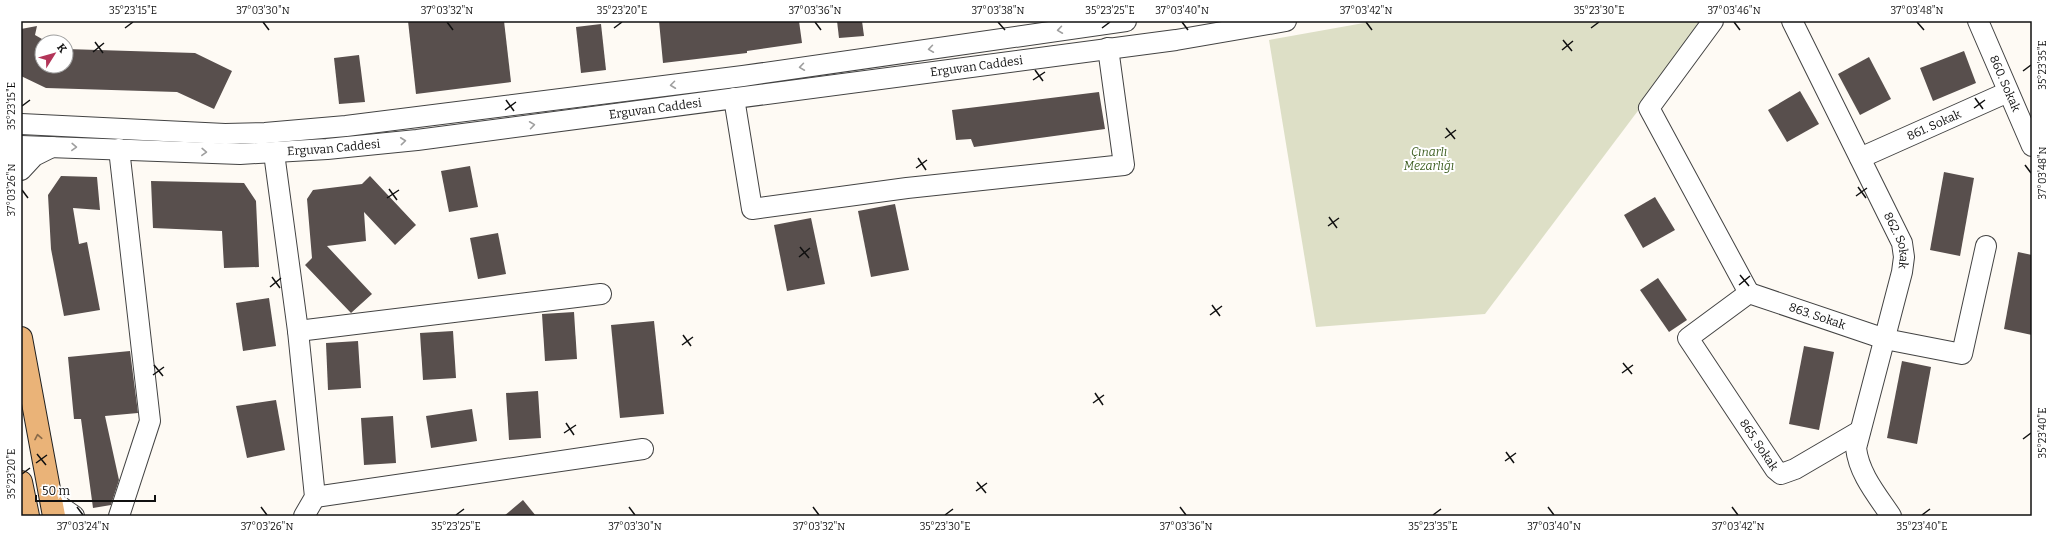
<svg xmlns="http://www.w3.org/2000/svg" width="2053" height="537" font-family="Bitter,serif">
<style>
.cemetery{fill:#dddfc6}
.building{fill:#584f4d}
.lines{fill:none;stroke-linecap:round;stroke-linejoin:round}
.minor-casing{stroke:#434343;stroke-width:22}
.major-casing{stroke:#212121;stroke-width:24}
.minor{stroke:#fff;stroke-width:20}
.major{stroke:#eab378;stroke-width:22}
.oneway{stroke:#9f9f9f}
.oneway2{stroke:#886a49}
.ticks{fill:none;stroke:#101010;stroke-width:1.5}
.labels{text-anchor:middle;stroke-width:4;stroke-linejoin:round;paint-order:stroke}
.street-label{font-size:12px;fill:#101010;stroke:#fff}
.park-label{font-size:12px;font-style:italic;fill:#416226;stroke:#fff}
.neatline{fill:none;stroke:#101010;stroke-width:1.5}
.ticks-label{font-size:10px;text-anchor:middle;fill:#101010}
</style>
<rect width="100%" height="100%" fill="#fefaf4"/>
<polygon class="cemetery" points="1375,21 1704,21 1695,35 1485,314 1316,327 1269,40"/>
<g class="building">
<polygon points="408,21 504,21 511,82 416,94"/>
<polygon points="659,21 799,21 802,43 747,51 747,53 663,63"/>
<polygon points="837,21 862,21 864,36 839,38"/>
<polygon points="601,24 606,70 581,73 576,27"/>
<polygon points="37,26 35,35 42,39 42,66 66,66 66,49 195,53 232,71 214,109 177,92 46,88 21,76 21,29"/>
<polygon points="1964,51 1976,83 1933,101 1920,68"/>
<polygon points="359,55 365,102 339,104 334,58"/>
<polygon points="1869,57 1891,99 1860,115 1838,74"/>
<polygon points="1800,91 1819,124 1787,142 1768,110"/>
<polygon points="1099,92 1105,129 974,147 971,139 956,140 952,110"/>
<polygon points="470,166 478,207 449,212 441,171"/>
<polygon points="1944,172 1974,178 1960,256 1930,250"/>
<polygon points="61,176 97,177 100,210 73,208 79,244 87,242 100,310 64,316 51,249 48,195"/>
<polygon points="370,176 416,225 395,245 364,212 366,241 327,246 372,294 351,313 305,265 312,258 307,199 313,190 362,184"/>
<polygon points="151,181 244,183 256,201 259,267 224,268 222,231 153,228"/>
<polygon points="1655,197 1675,230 1643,248 1624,215"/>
<polygon points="895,204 909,270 871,277 858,211"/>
<polygon points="811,218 825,284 787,291 774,225"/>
<polygon points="498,233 506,274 478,279 470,238"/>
<polygon points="2018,252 2032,255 2032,335 2004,329"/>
<polygon points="1658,278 1687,320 1669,332 1640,290"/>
<polygon points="269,298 276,346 243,351 236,303"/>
<polygon points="574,312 577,359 545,361 542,314"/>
<polygon points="654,321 664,414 620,418 611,325"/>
<polygon points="453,331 456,378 423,380 420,333"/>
<polygon points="358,341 361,388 328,390 326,343"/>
<polygon points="1804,346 1834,352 1819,430 1789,424"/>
<polygon points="130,351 138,413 105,416 119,480 111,505 93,508 81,419 74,419 68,357"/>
<polygon points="1902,361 1931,367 1917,444 1887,438"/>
<polygon points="538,391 541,438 509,440 506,393"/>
<polygon points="276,400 285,450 247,458 236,406"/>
<polygon points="472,409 477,441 431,448 426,416"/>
<polygon points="393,416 396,463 364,465 361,418"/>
<polygon points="523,500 536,516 504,516"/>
</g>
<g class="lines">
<g class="minor-casing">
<g id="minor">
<polyline points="1713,21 1649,108 1749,293"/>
<path id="s1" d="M1792 21 1902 243 1904 257 1902 272 1856 448C1859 474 1877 495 1891 516"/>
<path id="s2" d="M1978 21 2032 146"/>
<polyline points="734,98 752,209 907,188 1124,165 1108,48"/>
<polyline points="21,124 225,134 265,133 346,126 743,76 1126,21"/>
<path id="s3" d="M21 146 240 154 327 149 417 140 1176 40 1286 21"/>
<polyline points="119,149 150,421 119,516"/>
<polyline points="274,153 298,331 315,497 304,516"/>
<path id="s4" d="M1860 158 2008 92"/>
<polyline points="21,170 34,156 52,147"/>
<path id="s5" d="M1749 293 1885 339 1962 354 1986 246"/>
<path id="s6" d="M1749 293 1688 338 1775 469 1781 474 1795 469 1860 431"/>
<polyline points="298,331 601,294"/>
<polyline points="315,497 643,449"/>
<polyline points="51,500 74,516"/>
</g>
</g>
<g class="major-casing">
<g id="major">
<polyline points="21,338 54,516"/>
<polyline points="21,482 28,516"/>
</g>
</g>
<use href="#minor" class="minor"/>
<use href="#major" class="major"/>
</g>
<defs><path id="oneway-chevron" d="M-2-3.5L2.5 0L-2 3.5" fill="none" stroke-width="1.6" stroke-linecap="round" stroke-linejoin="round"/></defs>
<g class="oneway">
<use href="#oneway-chevron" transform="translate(1060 30) rotate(172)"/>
<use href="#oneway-chevron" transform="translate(931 49) rotate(172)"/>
<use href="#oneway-chevron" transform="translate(802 67) rotate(172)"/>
<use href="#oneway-chevron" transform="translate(673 85) rotate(173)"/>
<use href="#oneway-chevron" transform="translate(532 125) rotate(-8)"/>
<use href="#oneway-chevron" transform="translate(403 141) rotate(-6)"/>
<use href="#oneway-chevron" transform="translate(74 147) rotate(2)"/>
<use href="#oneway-chevron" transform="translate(204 152) rotate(2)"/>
</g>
<use class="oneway2" href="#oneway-chevron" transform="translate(38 437) rotate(-101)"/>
<path class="ticks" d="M263 22 269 30M447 22 453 30M815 22 821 30M998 22 1005 30M1182 22 1188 30M1366 22 1372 30M1734 22 1740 30M1917 22 1924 30M125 28 133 22M614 28 622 22M1102 28 1110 22M1591 28 1599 22M1563 40 1572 51M95 42 103 53M1562 50 1573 41M93 52 104 43M1035 70 1043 81M2023 71 2031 65M1033 80 1045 72M1975 98 1983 109M506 100 514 111M22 106 30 100M1974 108 1985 100M505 110 516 102M1446 128 1455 139M1445 138 1456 130M918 158 926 170M2025 165 2031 173M916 168 927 160M1858 187 1866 198M389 189 397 200M22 190 28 198M1856 196 1867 188M387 198 399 190M1329 217 1337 228M1328 226 1339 218M800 247 809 258M799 257 810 248M1740 275 1749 286M272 277 280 288M1739 285 1750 276M270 287 281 278M1212 305 1220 316M1210 315 1222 306M683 335 691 346M682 345 693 337M1623 363 1632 374M154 365 163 376M1622 373 1633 365M153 375 164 367M1095 393 1103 405M1093 403 1104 395M566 423 574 435M564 433 576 425M2023 439 2031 433M1506 452 1514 463M37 454 46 465M1505 461 1516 453M36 463 47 455M22 474 30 468M977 482 986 493M976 491 987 483M77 507 83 515M261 507 267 515M629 507 635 515M813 507 819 515M1180 507 1186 515M1548 507 1554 515M1732 507 1738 515M456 515 464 509M945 515 953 509M1433 515 1441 509M1922 515 1930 509"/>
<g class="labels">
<g class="street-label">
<text dy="4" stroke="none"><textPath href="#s3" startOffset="961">Erguvan Caddesi</textPath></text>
<text dy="4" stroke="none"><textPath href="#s2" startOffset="68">860. Sokak</textPath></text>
<text dy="4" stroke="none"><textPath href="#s3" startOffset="637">Erguvan Caddesi</textPath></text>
<text dy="4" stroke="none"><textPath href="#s4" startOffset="81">861. Sokak</textPath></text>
<text dy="4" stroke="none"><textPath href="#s3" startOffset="313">Erguvan Caddesi</textPath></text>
<text dy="4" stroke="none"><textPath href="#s1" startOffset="244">862. Sokak</textPath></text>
<text dy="4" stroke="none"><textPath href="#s5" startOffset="72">863. Sokak</textPath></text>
<text dy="4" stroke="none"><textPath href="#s6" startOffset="204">865. Sokak</textPath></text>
</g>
<g class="park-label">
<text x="1429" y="156">Çınarlı<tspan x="1429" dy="14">Mezarlığı</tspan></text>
</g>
</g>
<rect width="2053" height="537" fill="none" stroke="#ffffff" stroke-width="44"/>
<g transform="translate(54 54) rotate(53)"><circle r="19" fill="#ffffff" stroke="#9f9f9f"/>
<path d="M0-3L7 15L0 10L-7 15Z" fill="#b33559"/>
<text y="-6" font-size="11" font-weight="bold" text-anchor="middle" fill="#101010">K</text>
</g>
<path d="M36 495v6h119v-6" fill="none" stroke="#101010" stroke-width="2"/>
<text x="42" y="495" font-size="12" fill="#101010" stroke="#ffffff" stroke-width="3" paint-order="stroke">50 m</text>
<rect x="22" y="22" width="2009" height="493" class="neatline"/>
<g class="ticks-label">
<text x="133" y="14">35°23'15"E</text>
<text x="263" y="14">37°03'30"N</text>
<text x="447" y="14">37°03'32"N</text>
<text x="622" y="14">35°23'20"E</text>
<text x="815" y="14">37°03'36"N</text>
<text x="998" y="14">37°03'38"N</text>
<text x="1110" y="14">35°23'25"E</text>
<text x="1182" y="14">37°03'40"N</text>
<text x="1366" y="14">37°03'42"N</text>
<text x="1599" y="14">35°23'30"E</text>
<text x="1734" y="14">37°03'46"N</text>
<text x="1917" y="14">37°03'48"N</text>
<text transform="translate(2042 65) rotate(-90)" y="4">35°23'35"E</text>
<text transform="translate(11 106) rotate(-90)" y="4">35°23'15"E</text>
<text transform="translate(2042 173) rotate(-90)" y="4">37°03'48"N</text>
<text transform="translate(11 190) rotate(-90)" y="4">37°03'26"N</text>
<text transform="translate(2042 433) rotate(-90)" y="4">35°23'40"E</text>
<text transform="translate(11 474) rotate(-90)" y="4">35°23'20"E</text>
<text x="83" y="530">37°03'24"N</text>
<text x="267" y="530">37°03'26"N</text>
<text x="456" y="530">35°23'25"E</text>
<text x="635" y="530">37°03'30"N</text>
<text x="819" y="530">37°03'32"N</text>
<text x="945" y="530">35°23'30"E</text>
<text x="1186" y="530">37°03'36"N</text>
<text x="1433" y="530">35°23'35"E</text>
<text x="1554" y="530">37°03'40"N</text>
<text x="1738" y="530">37°03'42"N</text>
<text x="1922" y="530">35°23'40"E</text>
</g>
</svg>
